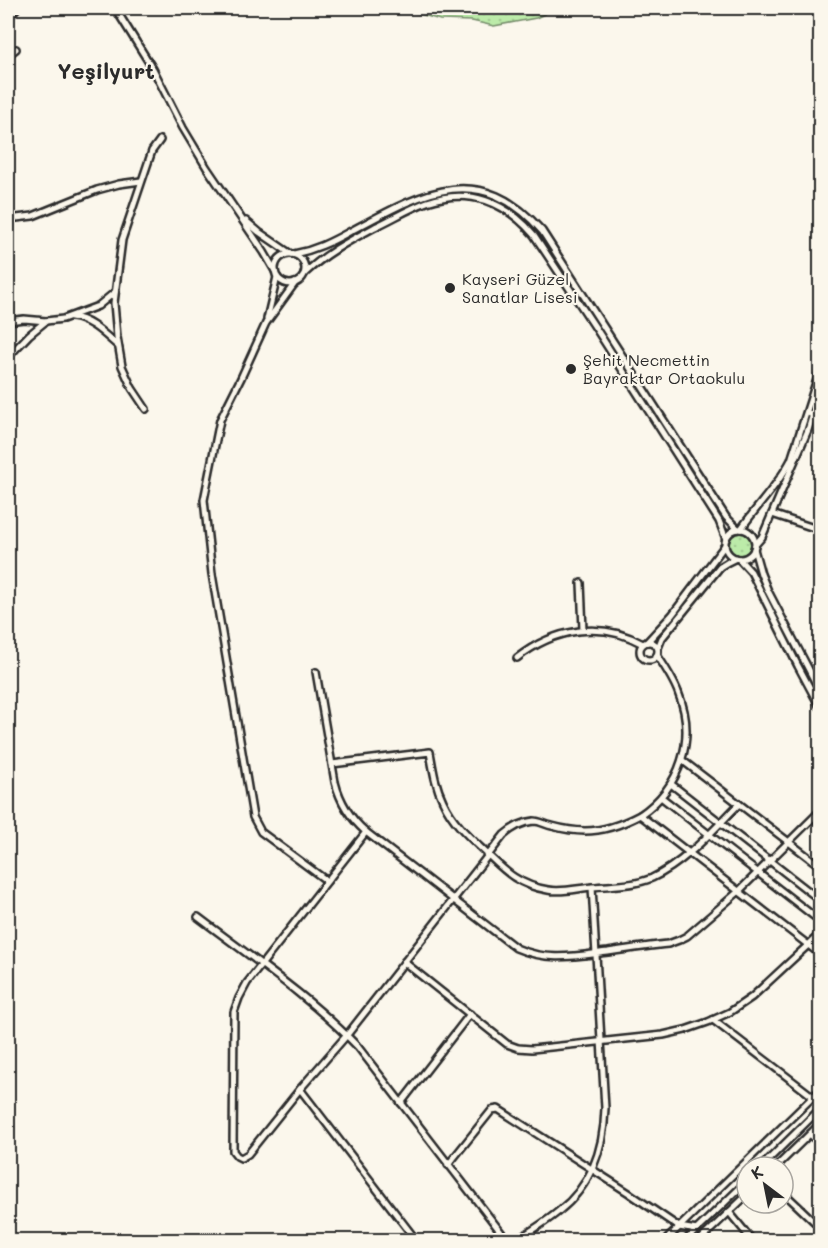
<svg xmlns="http://www.w3.org/2000/svg" width="828" height="1248" font-family="Mali,sans-serif">
<style>
.grass{fill:url(#grass-dots);stroke:#748b6a;stroke-width:1.5}
.lines{fill:none;stroke-linecap:round;stroke-linejoin:round}
.street-casing{stroke:#2b2b2b;stroke-width:10}
.street{stroke:#fbf7ec;stroke-width:5}
.poi-dot{fill:#2b2b2b;stroke:#fbf7ec;stroke-width:2}
.labels{text-anchor:middle;stroke-width:4.5;stroke-linejoin:round;paint-order:stroke}
.poi-label{font-size:16px;fill:#2b2b2b;stroke:#fbf7ec;text-anchor:start}
.district-label{font-size:22px;font-weight:bold;fill:#2b2b2b;stroke:#fbf7ec}
</style>
<defs>
<pattern id="grass-dots" width="8" height="8" patternUnits="userSpaceOnUse" patternTransform="scale(1.5)"><rect width="8" height="8" fill="#bceba9"/><path d="M2 2h.1M6 6h.1" fill="none" stroke="#a2ca92" stroke-width="1.8" stroke-linecap="round"/></pattern>
</defs>
<rect width="100%" height="100%" fill="#fbf7ec"/>
<filter id="ink" filterUnits="userSpaceOnUse"><feTurbulence type="fractalNoise" baseFrequency=".0167" numOctaves="2"/><feDisplacementMap in="SourceGraphic" scale="12" xChannelSelector="R" yChannelSelector="G"/><feConvolveMatrix kernelMatrix="1 2 1 2 8 2 1 2 1" color-interpolation-filters="sRGB"/></filter>
<g filter="url(#ink)">
<g class="grass">
<polygon points="414,8 557,8 536,18 494,26 472,21 440,20 413,12"/>
<circle cx="740" cy="544" r="11"/>
</g>
<g class="lines">
<g class="street-casing">
<g id="street">
<polyline points="115,8 153,69 183,128 207,168 264,252 275,271"/>
<polyline points="8,18 17,8"/>
<polyline points="8,55 16,49"/>
<polyline points="8,219 33,216 97,190 119,184 141,181"/>
<polyline points="246,221 259,232 291,254"/>
<circle cx="290" cy="269" r="15"/>
<path d="M294 254C315 250 331 242 349 232 420 194 478 158 542 231L726 517 738 529"/>
<path d="M304 274C326 253 351 240 377 226 394 218 410 208 427 202 469 187 506 202 534 235L595 327 719 521 726 539"/>
<polyline points="295,283 266,323 241,378 220,420 204,500 212,574 253,817 261,832 327,881"/>
<path d="M71 317C90 319 104 334 118 346"/>
<polyline points="267,319 277,277"/>
<polyline points="8,321 24,319 46,321 63,319 98,306 115,292"/>
<polyline points="8,357 29,335 46,321"/>
<polyline points="146,409 132,388 122,366 117,337 114,303 122,240 152,151 160,140"/>
<polyline points="810,414 820,418"/>
<polyline points="772,514 820,530"/>
<path d="M741 529C757 506 778 485 791 460L820 370"/>
<circle cx="740" cy="544" r="15"/>
<polyline points="755,545 762,537 808,430 820,392"/>
<polyline points="754,549 761,574 768,591 820,691"/>
<polyline points="739,559 751,572 798,666 820,707"/>
<polyline points="581,583 583,630"/>
<polyline points="647,642 672,615 725,545"/>
<circle cx="649" cy="651" r="9"/>
<polyline points="658,648 662,638 720,567 728,562 736,558"/>
<path d="M517 658C554 629 601 620 643 644"/>
<path d="M316 672 335 782C340 802 350 818 366 832L516 948C548 962 575 956 608 952 628 949 648 946 668 944L679 940 687 936 738 892 820 811"/>
<polyline points="682,760 820,866"/>
<path d="M332 764 430 752C433 769 435 785 443 801 452 821 467 835 483 850 504 870 517 885 548 890 562 893 579 888 593 887 613 885 633 886 652 878 686 862 713 830 739 804"/>
<polyline points="671,784 820,900"/>
<polyline points="661,797 820,921"/>
<path d="M640 815C681 787 697 738 678 692 673 679 665 667 657 655"/>
<path d="M366 832 247 983 239 998 234 1012 233 1151 237 1156 241 1158 248 1154 300 1089 347 1035 504 835C512 828 523 822 534 821 540 821 546 825 552 826 563 829 574 831 585 831 604 831 623 824 640 815L820 954"/>
<path d="M198 917C252 958 310 997 358 1047L507 1240"/>
<polyline points="404,962 507,1044 518,1048 532,1049 663,1035 685,1030 708,1022 730,1012 752,997 820,934"/>
<polyline points="713,1020 820,1102"/>
<polyline points="300,1089 416,1240"/>
<polyline points="401,1103 470,1014"/>
<polyline points="810,1134 820,1144"/>
<polyline points="448,1165 492,1110 498,1109 629,1193 679,1227 697,1230"/>
<polyline points="761,1167 820,1109"/>
<polyline points="776,1167 820,1124"/>
<polyline points="783,1192 820,1227"/>
<polyline points="729,1212 752,1240"/>
<path d="M517 1240C531 1231 546 1222 559 1211 591 1186 604 1148 605 1108L592 887"/>
<polyline points="666,1240 820,1090"/>
<polyline points="686,1240 747,1181"/>
<polyline points="700,1240 747,1195"/>
</g>
</g>
<use href="#street" class="street"/>
</g>
</g>
<g class="poi-dot">
<circle cx="450" cy="288" r="6"/>
<circle cx="571" cy="369" r="6"/>
</g>
<g class="labels">
<g class="poi-label">
<text x="462" y="285">Kayseri Güzel<tspan x="462" dy="18">Sanatlar Lisesi</tspan></text>
<text x="583" y="366">Şehit Necmettin<tspan x="583" dy="18">Bayraktar Ortaokulu</tspan></text>
</g>
<g class="district-label">
<text x="106" y="79">Yeşilyurt</text>
</g>
</g>
<rect width="828" height="1248" fill="none" stroke="#fbf7ec" stroke-width="30"/>
<rect x="15" y="15" width="798" height="1218" fill="none" stroke="#2b2b2b" stroke-width="2" filter="url(#ink)"/>
<g transform="translate(765 1185) rotate(328)"><circle r="28" fill="#fbf7ec" stroke="#a8a59f" stroke-width="1.5"/>
<path d="M0-4.5L10 22L0 15L-10 22Z" fill="#2b2b2b"/>
<text y="-9" font-size="16" font-weight="bold" text-anchor="middle" fill="#2b2b2b">K</text>
</g>
</svg>
